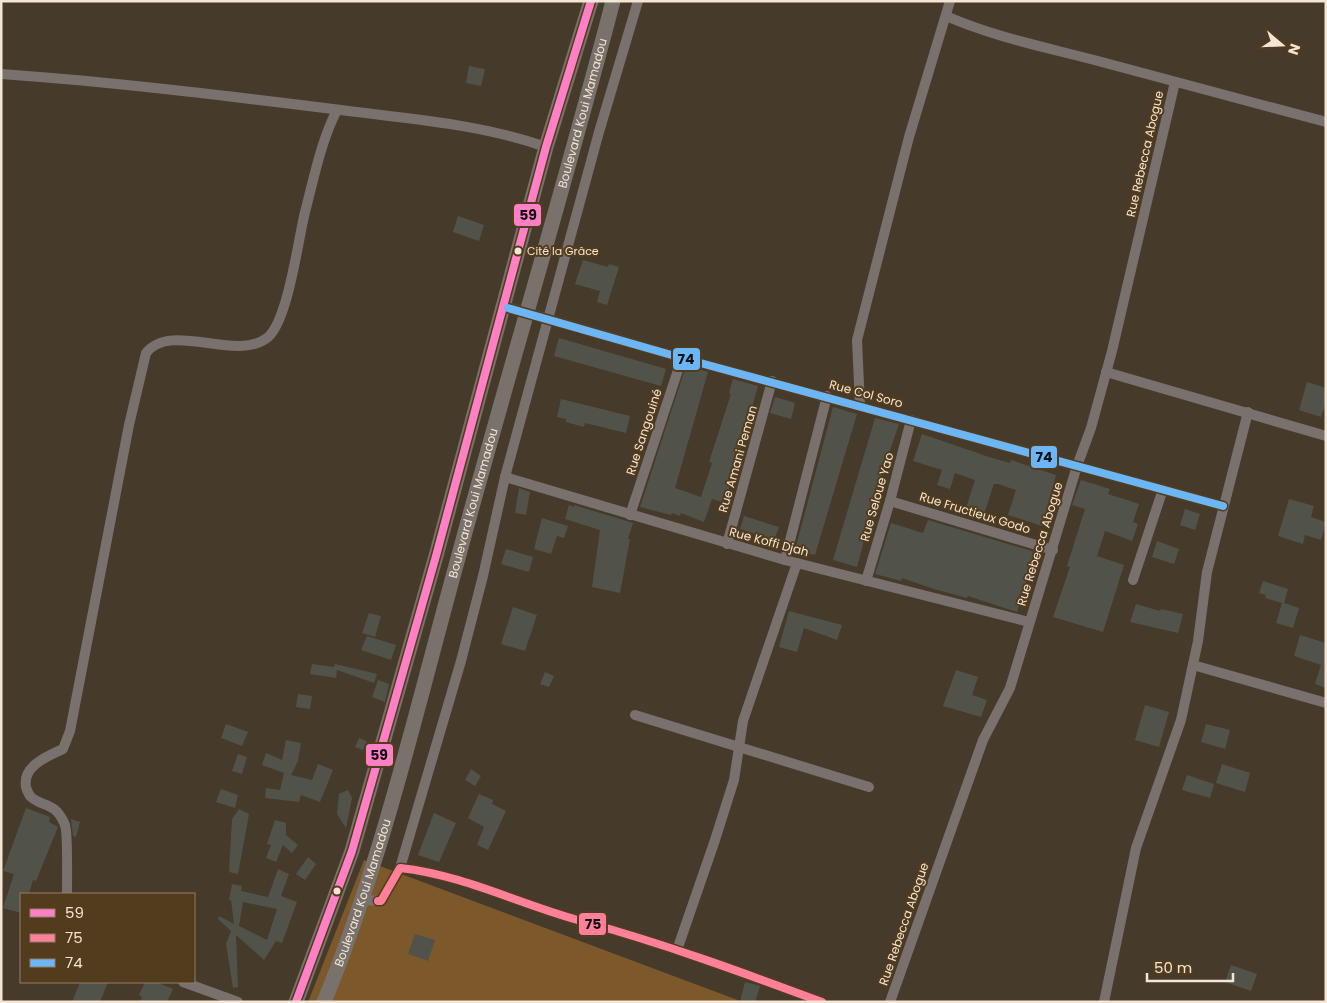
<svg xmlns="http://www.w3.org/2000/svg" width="1327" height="1003" font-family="Poppins,sans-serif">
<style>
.green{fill:#7c582b}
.building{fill:#51534b;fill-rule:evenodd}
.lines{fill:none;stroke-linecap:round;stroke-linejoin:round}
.minor{stroke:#78716e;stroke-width:10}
.primary{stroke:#79716b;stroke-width:15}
.bus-1-casing{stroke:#533b1d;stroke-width:11}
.bus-2-casing{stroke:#533b1d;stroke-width:11}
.bus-3-casing{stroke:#533b1d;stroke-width:11}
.bus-1{stroke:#ff80c5;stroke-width:8}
.bus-2{stroke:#ff8098;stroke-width:8}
.bus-3{stroke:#6db6f5;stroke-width:8}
.bus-dot{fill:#f4e5d4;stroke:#533b1d;stroke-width:2}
.labels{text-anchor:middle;stroke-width:4;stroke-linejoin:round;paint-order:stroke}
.bus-label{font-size:11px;fill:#f4e5d4;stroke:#533b1d;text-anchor:start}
.street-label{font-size:12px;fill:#f4e5d4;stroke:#533b1d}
.line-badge{stroke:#533b1d;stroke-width:2}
.pale-badge-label{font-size:14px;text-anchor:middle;font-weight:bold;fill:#111}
</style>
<rect width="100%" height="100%" fill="#463a2a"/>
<polygon class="green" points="364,860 743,1002 308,1002"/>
<g class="building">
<polygon points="469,66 485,69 481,86 466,83"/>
<polygon points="458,216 484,225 479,241 453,232"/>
<polygon points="583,260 608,267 609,264 619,267 607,305 597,302 600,291 575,284"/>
<polygon points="559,338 666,369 661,386 554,356"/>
<polygon points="686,366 708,372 675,488 701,497 712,463 709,462 731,394 729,393 733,379 758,386 725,503 712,499 704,522 681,513 680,516 672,513 671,515 640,507"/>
<polygon points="1307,382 1326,388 1326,402 1321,417 1299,410"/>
<polygon points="775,397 795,403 791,419 770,413"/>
<polygon points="561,399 630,416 626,433 585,423 584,427 566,422 566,419 557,417"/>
<polygon points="833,407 857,414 815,555 795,550"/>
<polygon points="875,418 899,424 882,474 857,567 833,560"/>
<polygon points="922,434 989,457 1010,463 1011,460 1056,475 1042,526 1008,515 1016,490 998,484 994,484 984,514 966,508 975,480 955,473 950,489 937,485 942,470 913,461"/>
<polygon points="1081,480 1110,489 1108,494 1139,504 1133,522 1138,524 1132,541 1105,531 1097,556 1124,565 1103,632 1053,617 1070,567 1067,566 1085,509 1072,505"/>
<polygon points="519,488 530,492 526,515 515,513"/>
<polygon points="1289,499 1314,506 1311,517 1326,522 1321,540 1305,535 1303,544 1278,536"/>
<polygon points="569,505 574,507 574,505 633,523 628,539 630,539 620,593 592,587 600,530 565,519"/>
<polygon points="1185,509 1200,514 1195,530 1180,525"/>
<polygon points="744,516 779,527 774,540 740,529"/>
<polygon points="542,518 568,526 564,538 557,536 551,554 534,549"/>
<polygon points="928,520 1035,552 1017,612 968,596 967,598 934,589 902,578 901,581 875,574 891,523 923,533"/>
<polygon points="1157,541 1179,549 1174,564 1152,557"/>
<polygon points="506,549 533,557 529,572 501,564"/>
<polygon points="1263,581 1288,589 1284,603 1299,608 1293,628 1276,623 1282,603 1265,598 1266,595 1259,593"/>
<polygon points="1136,604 1160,611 1161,609 1183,614 1178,633 1130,622"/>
<polygon points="513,607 537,615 525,651 501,644"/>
<polygon points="789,611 842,625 837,640 804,628 797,652 779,647"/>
<polygon points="369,613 381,616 375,637 362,633"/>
<polygon points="1300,635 1326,643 1326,688 1315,684 1321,665 1294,656"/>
<polygon points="367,636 396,645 391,660 361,650"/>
<polygon points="312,664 334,667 335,664 377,674 374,683 337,670 336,678 310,674"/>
<polygon points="956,670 978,677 972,695 987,700 981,717 943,706"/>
<polygon points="545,672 554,676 549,687 540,684"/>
<polygon points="378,680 389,684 385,702 372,697"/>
<polygon points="298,694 312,696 310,709 296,707"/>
<polygon points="1145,705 1169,712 1159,747 1135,740"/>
<polygon points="226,724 248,732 242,746 221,738"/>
<polygon points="1206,724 1230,730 1225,749 1201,742"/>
<polygon points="359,738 367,741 363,750 355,747"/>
<polygon points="286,740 301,743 298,761 291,775 312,780 318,764 333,770 320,802 301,795 299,802 265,798 266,788 280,790 284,773 262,765 266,753 282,760"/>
<polygon points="238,754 247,757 242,774 232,771"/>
<polygon points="1222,764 1250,773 1245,792 1216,783"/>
<polygon points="471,769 481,776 475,786 465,780"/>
<polygon points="1187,775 1214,784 1210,798 1182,790"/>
<polygon points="221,789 238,795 235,808 216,802"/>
<polygon points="348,790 352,798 346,828 337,814 339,794"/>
<polygon points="479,794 493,800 492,804 506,811 488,850 477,845 484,827 468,818"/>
<polygon points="26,808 50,817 49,822 58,827 36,881 33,880 29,894 21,894 21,913 3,908 14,874 3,871"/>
<polygon points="239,809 249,814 238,874 229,872 232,819"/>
<polygon points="434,813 456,823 439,862 418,855"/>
<polygon points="71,819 80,822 76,837 73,836"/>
<polygon points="275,820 286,823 286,835 298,845 292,853 283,845 276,862 266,858 271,845 267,844"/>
<polygon points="308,857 316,864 305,880 296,874"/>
<path d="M278 869 289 874 281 896 297 902 282 943 276 941 264 960 236 935 238 987 233 988 226 944 231 931 218 919 219 916 234 924 231 900H229L232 884 242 886 241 891 268 897ZM243 902 277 909 267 940 239 926Z"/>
<polygon points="415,934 435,940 428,961 408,954"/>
<polygon points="1231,965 1257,974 1251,991 1225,982"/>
<polygon points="80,982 108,982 100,1002 72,1002"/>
<polygon points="145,982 156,982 173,989 167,1002 140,1002 142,997 139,995"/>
<polygon points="745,982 760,986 755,1002 740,1002"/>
</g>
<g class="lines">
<g class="minor">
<path d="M946 16C997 38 1045 47 1098 61 1174 81 1250 102 1326 122"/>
<path d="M1 74C115 82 228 96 341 110 410 119 481 124 546 147"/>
<polyline points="503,306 682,358 1223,506"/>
<polyline points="1106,372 1326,436"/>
<polyline points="860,406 857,340 909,137 950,1"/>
<polyline points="505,477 785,560 1029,622"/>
<polyline points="890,501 1053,550"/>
<polyline points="630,515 682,358"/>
<polyline points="727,544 772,381"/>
<polyline points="785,560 827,396"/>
<polyline points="1133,580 1163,489"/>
<polyline points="866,581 890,501 911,420"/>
<polyline points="1193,665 1326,703"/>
<polyline points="635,715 869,787"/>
<polyline points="400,868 461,661 483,576 505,477 599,132 638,1"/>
<path d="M67 894C67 881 68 833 65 825 55 801 44 808 31 797 28 794 27 790 26 787 22 766 48 756 63 749L70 731 129 425 146 353C171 321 235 362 267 338 288 322 298 240 305 212 314 178 321 141 337 110"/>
<path d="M363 900 381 901 400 868C465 875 523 906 585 922 665 944 744 973 822 1002"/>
<polyline points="677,950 715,840 734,780 743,721 797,563"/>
<polyline points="183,982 238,1002"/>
<polyline points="890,1002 983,740 1010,688 1077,466 1091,428 1112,351 1175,82"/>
<polyline points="1104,1002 1136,848 1181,720 1198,641 1207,572 1248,412"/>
</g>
<g class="primary">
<polyline points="296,1002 352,851 436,556 546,147 591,1"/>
<path id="s1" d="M324 1002C384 856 418 702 460 551 510 367 565 185 613 1"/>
</g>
<g class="bus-1-casing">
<polyline id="bus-1" points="296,1002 352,851 436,556 546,147 591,1"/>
</g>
<g class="bus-2-casing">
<path id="bus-2" d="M378 901H381L400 868C465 875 523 906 585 922 665 944 744 973 822 1002"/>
</g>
<g class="bus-3-casing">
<polyline id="bus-3" points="508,308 682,358 1223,506"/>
</g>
<use href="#bus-1" class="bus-1"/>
<use href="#bus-2" class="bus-2"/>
<use href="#bus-3" class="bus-3"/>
</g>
<g class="bus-dot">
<circle cx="518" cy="251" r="4.5"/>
<circle cx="337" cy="891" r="4.5"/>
</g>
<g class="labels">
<g class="bus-label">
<text x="527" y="255">Cité la Grâce</text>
</g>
<g class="street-label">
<text dy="4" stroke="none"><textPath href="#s1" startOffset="926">Boulevard Koui Mamadou</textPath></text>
<text transform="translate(1145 154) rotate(-77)" y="4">Rue Rebecca Abogue</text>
<text transform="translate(866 394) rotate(15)" y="4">Rue Col Soro</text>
<text transform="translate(644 432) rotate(-72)" y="4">Rue Sangouiné</text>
<text transform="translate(738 459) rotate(-74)" y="4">Rue Amani Peman</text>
<text transform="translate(877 497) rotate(-74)" y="4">Rue Seloue Yao</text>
<text dy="4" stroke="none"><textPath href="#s1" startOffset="521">Boulevard Koui Mamadou</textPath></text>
<text transform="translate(975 513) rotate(17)" y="4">Rue Fructieux Godo</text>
<text transform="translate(769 542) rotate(15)" y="4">Rue Koffi Djah</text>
<text transform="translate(1040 544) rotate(-73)" y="4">Rue Rebecca Abogue</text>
<text dy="4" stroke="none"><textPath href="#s1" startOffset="116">Boulevard Koui Mamadou</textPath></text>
<text transform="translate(904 924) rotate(-71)" y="4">Rue Rebecca Abogue</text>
</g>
</g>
<g class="line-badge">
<rect x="513" y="203" width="29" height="24" rx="5" fill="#ff80c5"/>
<rect x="672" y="347" width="29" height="24" rx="5" fill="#6db6f5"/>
<rect x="1030" y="445" width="28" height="24" rx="5" fill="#6db6f5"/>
<rect x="365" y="743" width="29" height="24" rx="5" fill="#ff80c5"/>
<rect x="578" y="912" width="29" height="24" rx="5" fill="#ff8098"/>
</g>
<g class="pale-badge-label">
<text x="528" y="220">59</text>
<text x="686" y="364">74</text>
<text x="1044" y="462">74</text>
<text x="379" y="760">59</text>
<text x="593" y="929">75</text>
</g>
<rect width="1327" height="1003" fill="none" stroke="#f4e5d4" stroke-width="5"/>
<rect x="20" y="893" width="175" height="90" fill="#533b1d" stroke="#937f66"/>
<rect x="30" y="909" width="25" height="8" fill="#ff80c5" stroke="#937f66"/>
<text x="65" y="918" font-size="15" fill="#f4e5d4">59</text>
<rect x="30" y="934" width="25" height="8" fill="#ff8098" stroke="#937f66"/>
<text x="65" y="943" font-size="15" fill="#f4e5d4">75</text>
<rect x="30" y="959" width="25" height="8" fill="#6db6f5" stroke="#937f66"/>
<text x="65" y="968" font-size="15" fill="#f4e5d4">74</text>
<g transform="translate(1282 45) rotate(109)" stroke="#533b1d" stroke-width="4" paint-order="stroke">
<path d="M0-4L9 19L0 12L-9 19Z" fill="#f4e5d4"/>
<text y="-8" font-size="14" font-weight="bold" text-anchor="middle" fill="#f4e5d4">N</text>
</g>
<path d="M1147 973v8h86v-8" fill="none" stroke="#f4e5d4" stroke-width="2.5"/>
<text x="1154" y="973" font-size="15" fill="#f4e5d4" stroke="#533b1d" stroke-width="4" paint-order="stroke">50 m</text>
</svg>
